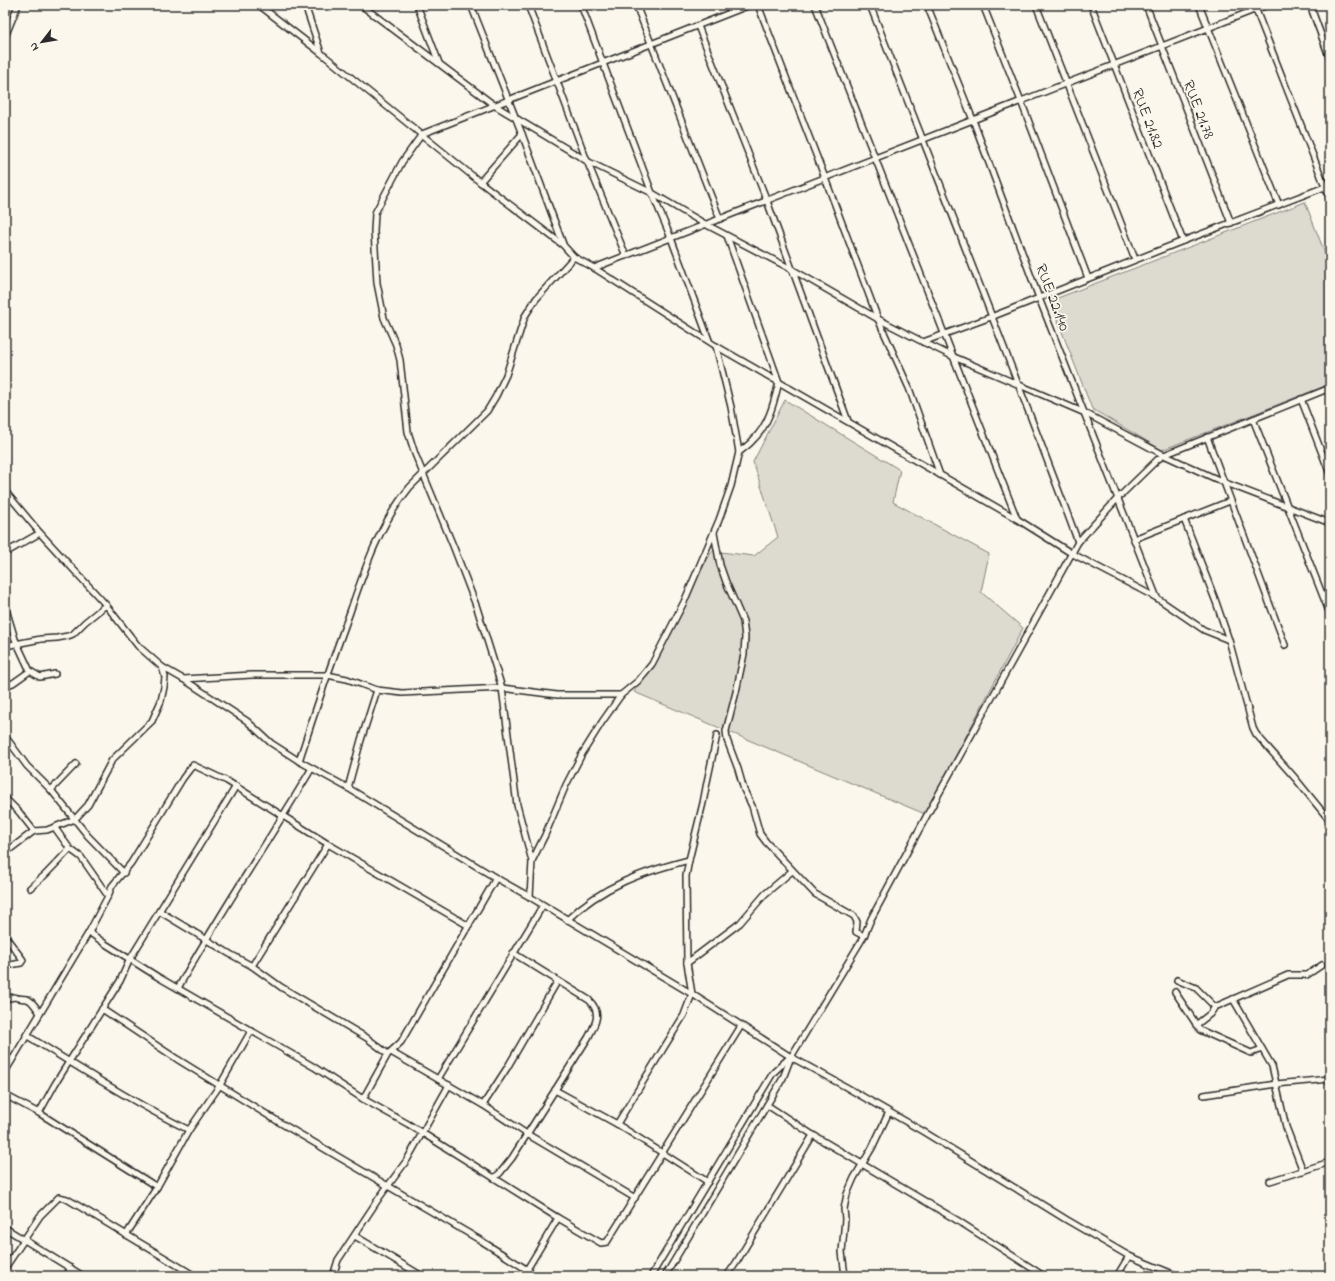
<svg xmlns="http://www.w3.org/2000/svg" width="1335" height="1281" font-family="'Indie Flower',sans-serif">
<style>
.green{fill:#dddad0;stroke:#84827e}
.lines{fill:none;stroke-linecap:round;stroke-linejoin:round}
.minor-casing{stroke:#2b2b2b;stroke-width:8}
.minor{stroke:#fbf7ec;stroke-width:5}
.labels{text-anchor:middle;stroke-width:3.5;stroke-linejoin:round;paint-order:stroke}
.street-label{font-size:16px;fill:#2b2b2b;stroke:#fbf7ec}
</style>
<rect width="100%" height="100%" fill="#fbf7ec"/>
<filter id="ink" filterUnits="userSpaceOnUse"><feTurbulence type="fractalNoise" baseFrequency=".025" numOctaves="2"/><feDisplacementMap in="SourceGraphic" scale="8" xChannelSelector="R" yChannelSelector="G"/><feConvolveMatrix kernelMatrix="1 2 1 2 8 2 1 2 1" color-interpolation-filters="sRGB"/></filter>
<g filter="url(#ink)">
<g class="green">
<polygon points="1305,202 1330,266 1330,384 1162,450 1092,409 1050,301"/>
<polygon points="785,400 900,470 893,502 989,554 981,592 1023,628 925,814 634,692 712,551 754,556 778,537 753,462"/>
</g>
<g class="lines">
<g class="minor-casing">
<g id="minor">
<polyline points="259,5 321,53 480,182 563,245 574,257 594,268 716,346 1017,519 1071,553 1157,598 1204,630 1229,640"/>
<polyline points="305,5 321,53"/>
<polyline points="361,5 494,105 587,161 652,193 705,224 793,270 878,319 923,342 954,357 1085,413 1164,455 1223,482 1330,523"/>
<polyline points="417,5 439,63"/>
<polyline points="471,5 522,134 563,244"/>
<polyline points="528,5 587,161 626,256"/>
<polyline points="581,5 652,193 671,238 709,340"/>
<polyline points="636,5 720,219"/>
<polyline points="758,5 825,178 878,319 909,388 940,475"/>
<polyline points="815,5 1017,519"/>
<path d="M870 5C940 184 1011 362 1078 542"/>
<polyline points="927,5 973,120 1039,298 1157,598"/>
<polyline points="983,5 1021,101 1088,278"/>
<polyline points="1036,5 1135,259"/>
<polyline points="1091,5 1183,241"/>
<polyline points="1146,5 1231,223"/>
<polyline points="1199,5 1279,205"/>
<polyline points="1254,5 1330,199"/>
<polyline points="1310,5 1330,59"/>
<polyline points="698,26 767,201 848,421"/>
<polyline points="5,37 18,5"/>
<polyline points="480,182 522,134"/>
<path d="M727 236 779 382C774 402 769 425 753 440 749 445 744 448 739 452"/>
<polyline points="594,268 1267,5"/>
<polyline points="923,342 991,317 1183,241 1330,185"/>
<polyline points="1301,399 1330,474"/>
<polyline points="1253,419 1330,614"/>
<polyline points="1207,437 1285,645"/>
<polyline points="5,491 40,533 106,605 138,646 162,667 183,679 247,721 271,743 299,761 348,788 496,878 530,897 692,994 791,1057 846,1087 924,1132 1067,1220 1129,1256 1178,1276"/>
<polyline points="1184,519 1216,602 1229,640 1253,728 1256,734 1295,778 1330,821"/>
<polyline points="714,533 720,565 726,582 743,621 745,637 744,654 736,692 726,731 727,740 738,769 744,790 752,806 760,834 766,842 815,894 854,916 857,922 856,932 864,936"/>
<polyline points="1134,539 1230,501"/>
<polyline points="5,553 40,533"/>
<polyline points="5,606 15,639 30,671 40,677 55,674"/>
<polyline points="5,646 41,639 57,638 68,636 73,634 85,622 106,605"/>
<polyline points="183,679 252,675 327,675 347,679 377,690 402,693 502,688 557,695 621,695"/>
<polyline points="5,686 13,683 30,671"/>
<polyline points="5,736 27,766 51,790 88,836 124,873"/>
<path d="M299 761C315 711 332 661 350 612 365 568 380 523 410 487L487 411 496 396 506 375 525 316 536 299 574 257"/>
<polyline points="348,788 361,740 377,690"/>
<polyline points="51,790 76,764"/>
<polyline points="5,798 19,812 34,831"/>
<polyline points="55,828 70,849 81,857 108,896"/>
<polyline points="5,853 34,831 47,830 75,819 88,805 112,760 152,721 161,701 164,687 165,677 162,667"/>
<polyline points="532,861 545,835 566,785 582,754 602,722 621,695 638,681 652,664 684,602 719,520 731,486 739,452 731,407 716,346"/>
<polyline points="30,888 45,875 70,849"/>
<polyline points="530,897 532,861 517,805 502,688 477,608 454,548 415,454 408,432 400,360 396,345 384,318 377,283 374,231 375,213 402,162 422,134 750,5"/>
<polyline points="159,911 230,954 252,966 281,987 367,1038 388,1054"/>
<path d="M567 920C602 886 642 872 689 860"/>
<polyline points="89,932 104,943 158,977 314,1067 363,1099 408,1124 558,1218 601,1243 607,1242 741,1026"/>
<polyline points="5,936 23,960 21,963 5,966"/>
<polyline points="687,963 740,923 765,894 792,871"/>
<polyline points="252,966 328,844"/>
<polyline points="1177,980 1196,988 1215,1007"/>
<path d="M178 988C220 913 268 842 312 768"/>
<polyline points="1175,992 1200,1030 1251,1053 1262,1049"/>
<path d="M5 999 14 997C20 999 20 998 27 999 32 1000 37 1009 40 1013"/>
<polyline points="1233,999 1272,1066 1286,1127 1303,1171"/>
<polyline points="102,1009 177,1059 279,1122 480,1240 537,1276"/>
<polyline points="1196,1025 1210,1014 1215,1007 1288,975 1307,975 1322,965"/>
<path d="M26 1035C80 1068 132 1102 189 1130"/>
<polyline points="391,1052 483,1105 527,1134 635,1198"/>
<polyline points="5,1056 12,1060"/>
<polyline points="5,1072 89,932 108,896 112,886 131,863 183,778 193,765 227,781 328,844 469,926"/>
<polyline points="438,1079 543,905"/>
<polyline points="555,1090 617,1124 708,1182"/>
<polyline points="5,1095 39,1113 55,1084 120,981 130,959 236,786"/>
<polyline points="1204,1095 1276,1084 1330,1079"/>
<polyline points="363,1099 388,1054 401,1042 496,878"/>
<polyline points="483,1105 507,1068 557,982"/>
<polyline points="767,1105 813,1135 960,1222 1044,1276"/>
<polyline points="39,1113 157,1187"/>
<polyline points="617,1124 684,1015 692,994 687,963 686,876 689,860 703,803 707,782 717,735"/>
<path d="M494 1178 500 1173 512 1158 588 1038C596 1023 602 1013 589 1000L513 953"/>
<polyline points="1270,1181 1330,1162"/>
<polyline points="5,1228 83,1276"/>
<polyline points="126,1235 157,1187 189,1130 220,1085 251,1031"/>
<polyline points="355,1236 422,1276"/>
<polyline points="5,1268 40,1216 59,1197 67,1199 195,1276"/>
<polyline points="66,1276 71,1268"/>
<polyline points="333,1276 338,1260 379,1198 407,1160 449,1085"/>
<polyline points="523,1276 558,1218"/>
<polyline points="651,1276 773,1073 790,1057"/>
<polyline points="665,1276 783,1078 791,1057 864,936 871,919 926,817 1078,542 1118,498 1157,460 1164,455 1330,388"/>
<polyline points="727,1276 736,1263 813,1135"/>
<polyline points="845,1276 842,1252 845,1219 844,1209 847,1194 854,1178 872,1148 889,1112"/>
<polyline points="1117,1276 1129,1256"/>
</g>
</g>
<use href="#minor" class="minor"/>
</g>
</g>
<g class="labels">
<g class="street-label">
<text transform="translate(1200 109) rotate(69)" y="6">RUE 21.78</text>
<text transform="translate(1149 118) rotate(69)" y="6">RUE 21.82</text>
<text transform="translate(1054 297) rotate(69)" y="6">RUE 22.140</text>
</g>
</g>
<rect width="1335" height="1281" fill="none" stroke="#fbf7ec" stroke-width="20"/>
<rect x="10" y="10" width="1315" height="1261" fill="none" stroke="#2b2b2b" stroke-width="1.5" filter="url(#ink)"/>
<g transform="translate(42 42) rotate(239)" stroke="#fbf7ec" stroke-width="3" paint-order="stroke">
<path d="M0-3L7 15L0 10L-7 15Z" fill="#2b2b2b"/>
<text y="-6" font-size="11" font-weight="bold" text-anchor="middle" fill="#2b2b2b">N</text>
</g>
</svg>
